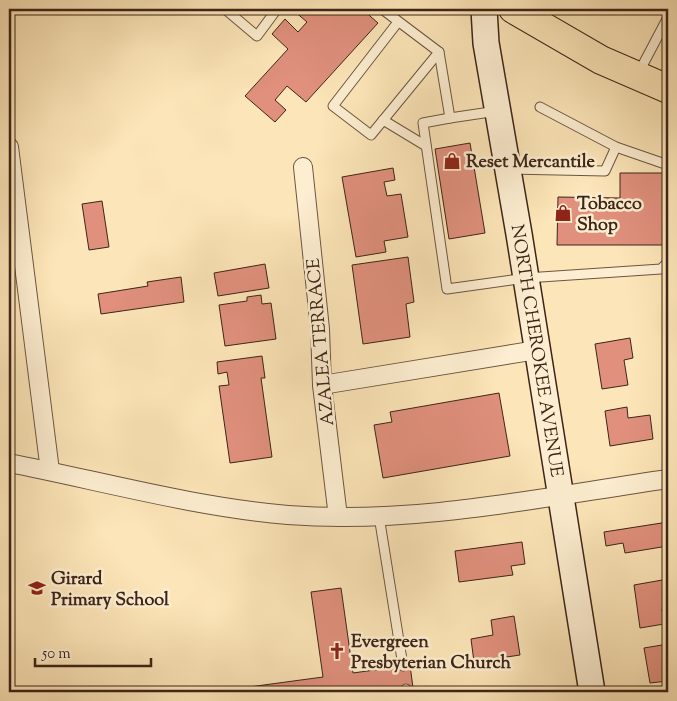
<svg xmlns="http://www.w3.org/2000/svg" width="677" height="701" font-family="'Sorts Mill Goudy',serif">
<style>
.building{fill:#e0907d;stroke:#3c2518}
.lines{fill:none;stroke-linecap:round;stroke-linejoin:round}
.lane-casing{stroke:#6c5540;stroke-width:11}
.street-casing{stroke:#6c5540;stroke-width:20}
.secondary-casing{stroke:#3c2518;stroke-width:28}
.primary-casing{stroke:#3c2518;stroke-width:30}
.lane{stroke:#fdeed1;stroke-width:9}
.street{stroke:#fdeed1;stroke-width:18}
.secondary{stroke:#fdeed1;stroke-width:25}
.primary{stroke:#fce5b8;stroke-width:28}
.labels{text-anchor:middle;stroke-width:5;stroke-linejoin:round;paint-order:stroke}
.poi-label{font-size:18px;font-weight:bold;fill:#3c2518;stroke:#fdeed1;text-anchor:start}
.street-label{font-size:18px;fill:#3c2518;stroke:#fdeed1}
</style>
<rect width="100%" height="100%" fill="#fce5b8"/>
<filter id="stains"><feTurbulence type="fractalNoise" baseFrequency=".004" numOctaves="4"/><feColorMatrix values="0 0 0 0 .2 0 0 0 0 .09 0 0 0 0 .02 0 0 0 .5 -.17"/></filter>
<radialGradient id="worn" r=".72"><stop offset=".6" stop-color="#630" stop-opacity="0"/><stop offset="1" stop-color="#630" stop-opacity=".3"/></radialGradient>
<g class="building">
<polygon points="297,9 362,9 378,23 306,102 287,86 275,100 286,110 275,122 245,96 288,49 272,34 285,19 298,32 307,22 294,11"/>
<polygon points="470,143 485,233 449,239 435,149"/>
<polygon points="393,168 395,180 384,182 387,196 401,194 408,237 384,241 386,252 356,257 342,177"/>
<polygon points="620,173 665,173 664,245 557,245 558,197 620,198"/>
<polygon points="102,201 109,247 89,250 82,204"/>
<polygon points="408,257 414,302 406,304 410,337 363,344 352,265"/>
<polygon points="265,264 269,288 218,296 214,273"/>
<polygon points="181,277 184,302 101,314 98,294 148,286 147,282"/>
<polygon points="261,295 262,304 271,303 276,339 225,346 219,305 247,301 247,297"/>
<polygon points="630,338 633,358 624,360 628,385 602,389 595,344"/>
<polygon points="262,356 265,378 261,378 272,457 230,463 219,386 229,385 227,372 218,374 217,362"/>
<polygon points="499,393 510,456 383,478 374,425 392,422 390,412"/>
<polygon points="627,407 628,418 650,415 653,439 610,446 605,411"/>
<polygon points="668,522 668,546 625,553 623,543 606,546 604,532"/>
<polygon points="522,542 525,564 511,566 513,575 459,582 455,551"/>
<polygon points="668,579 668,608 662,609 664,624 640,628 634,585"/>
<polygon points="341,588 353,673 410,665 413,688 388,692 212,692 323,677 311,592"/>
<polygon points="514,616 520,655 474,662 471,639 493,635 491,620"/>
<polygon points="668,644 668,681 650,683 644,648"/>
</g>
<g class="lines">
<g class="lane-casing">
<g id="lane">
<polyline points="225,9 257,36 277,9"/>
<polyline points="382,9 439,52 371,135 333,106 398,22"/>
<polyline points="439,52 450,118 497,111"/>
<polyline points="638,74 668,17"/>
<polyline points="540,107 616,147 668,165"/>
<polyline points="450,118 423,123 447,289 526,278 661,269 668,262"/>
<polyline points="383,120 426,146"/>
<polyline points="509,169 605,171 616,147"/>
<polyline points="379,516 403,666"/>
<polyline points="406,689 407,692"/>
</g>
</g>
<g class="street-casing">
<g id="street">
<polyline points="9,147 50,471"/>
<polyline points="303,167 320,329 322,385 338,517"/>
<polyline points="322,385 537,350"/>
<path d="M9 463C101 481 194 507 288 515 415 525 543 497 668 479"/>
</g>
</g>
<g class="secondary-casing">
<g id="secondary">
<path id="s1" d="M484 9 486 43 519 234 592 692"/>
</g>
</g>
<g class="primary-casing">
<polyline id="primary" points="513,9 601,60 668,89"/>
</g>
<use href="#lane" class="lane"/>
<use href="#street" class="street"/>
<use href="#secondary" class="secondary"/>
<use href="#primary" class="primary"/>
</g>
<defs>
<g id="shop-bare" transform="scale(1.35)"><path d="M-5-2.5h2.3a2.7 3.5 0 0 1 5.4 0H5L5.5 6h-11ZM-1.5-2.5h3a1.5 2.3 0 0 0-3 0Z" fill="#8f2418" stroke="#fdeed1" stroke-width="2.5" paint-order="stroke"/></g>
<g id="school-bare" transform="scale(1.35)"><path d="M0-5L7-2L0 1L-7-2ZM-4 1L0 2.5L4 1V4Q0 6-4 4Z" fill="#8f2418" stroke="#fdeed1" stroke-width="2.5" paint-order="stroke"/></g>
<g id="church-bare" transform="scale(1.35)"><path d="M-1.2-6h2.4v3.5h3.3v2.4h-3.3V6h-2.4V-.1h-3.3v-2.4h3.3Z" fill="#8f2418" stroke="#fdeed1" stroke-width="2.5" paint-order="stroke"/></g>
</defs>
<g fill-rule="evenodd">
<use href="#shop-bare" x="452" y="161"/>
<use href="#shop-bare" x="563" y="213"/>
<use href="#school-bare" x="37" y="588"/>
<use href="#church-bare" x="337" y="651"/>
</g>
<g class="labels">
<g class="poi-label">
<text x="466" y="167">Reset Mercantile</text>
<text x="577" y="209">Tobacco<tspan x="577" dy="21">Shop</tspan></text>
<text x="51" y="584">Girard<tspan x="51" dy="21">Primary School</tspan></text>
<text x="351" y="647">Evergreen<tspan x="351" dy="21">Presbyterian Church</tspan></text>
</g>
<g class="street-label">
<text transform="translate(320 342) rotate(-95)" y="6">AZALEA TERRACE</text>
<text dy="6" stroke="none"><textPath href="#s1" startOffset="346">NORTH CHEROKEE AVENUE</textPath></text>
</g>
</g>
<rect width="677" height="701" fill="none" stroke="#fce5b8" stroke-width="30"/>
<rect x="10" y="10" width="657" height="681" fill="none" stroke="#3c2518" stroke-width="2.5"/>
<rect x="15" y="15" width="647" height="671" fill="none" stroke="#3c2518"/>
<path d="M35 658v8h116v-8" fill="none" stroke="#3c2518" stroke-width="2.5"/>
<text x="42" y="658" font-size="15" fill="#3c2518" stroke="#fdeed1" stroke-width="4" paint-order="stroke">50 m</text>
<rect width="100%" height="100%" filter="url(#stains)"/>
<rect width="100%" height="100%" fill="url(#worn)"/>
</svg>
